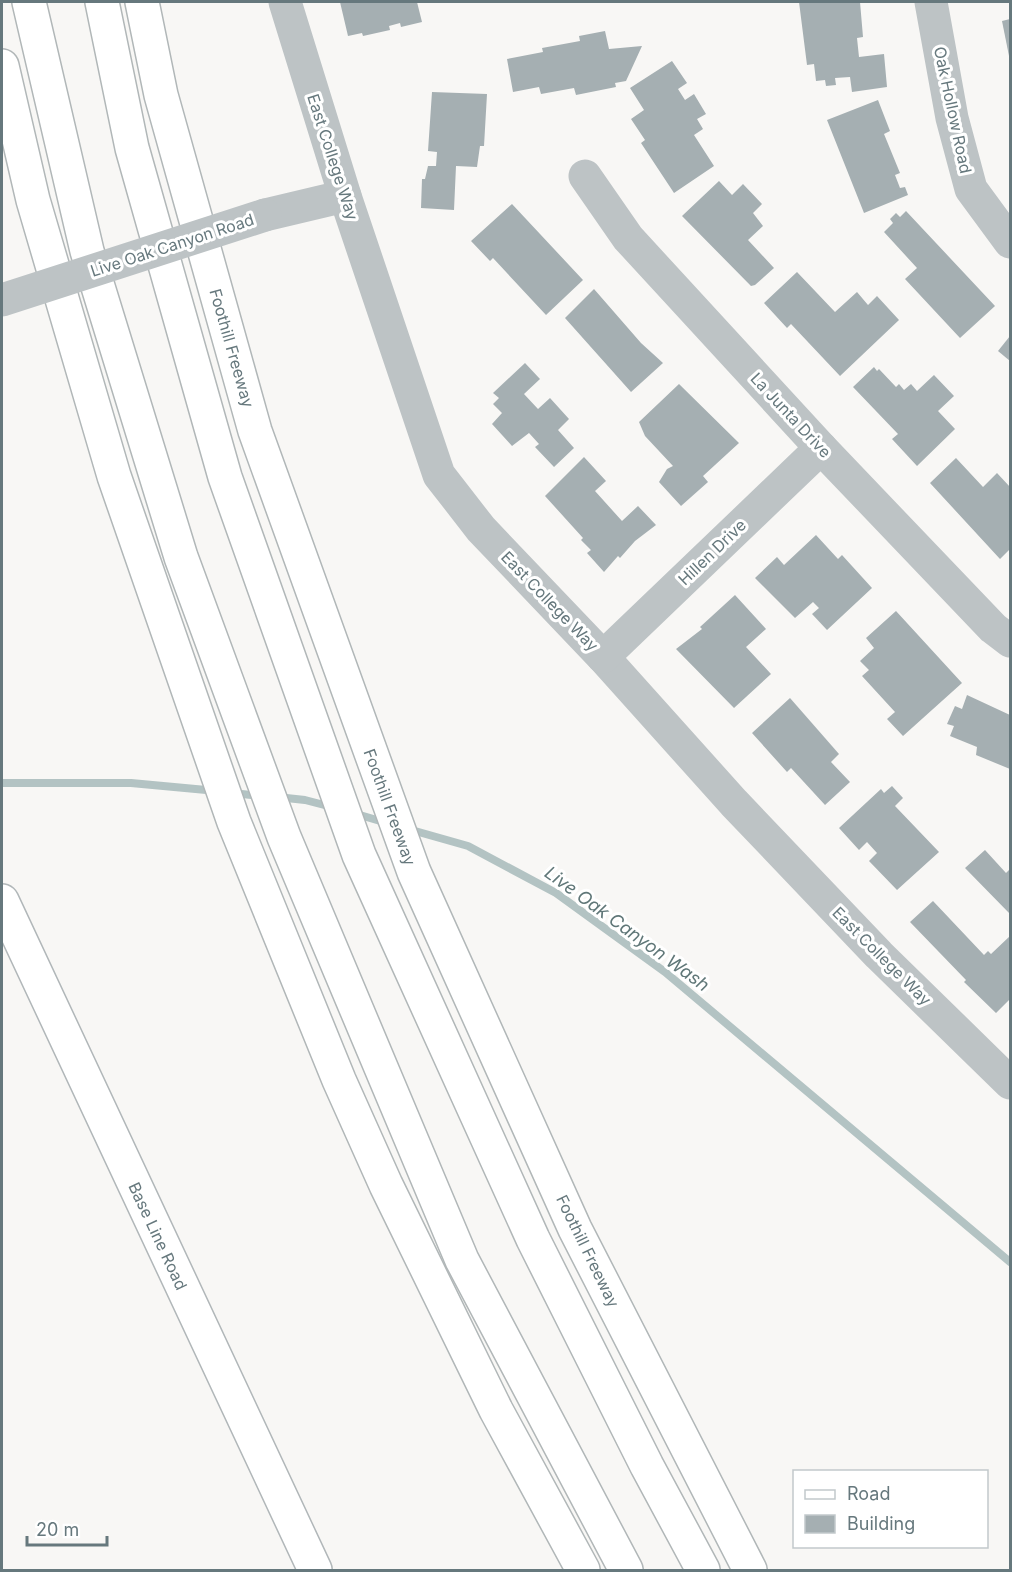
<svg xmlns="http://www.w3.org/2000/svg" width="1012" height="1572" font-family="Inter,sans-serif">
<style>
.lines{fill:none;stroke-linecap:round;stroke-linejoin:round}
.stream{stroke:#b3c3c3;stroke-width:8}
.building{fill:#a5afb2}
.major-casing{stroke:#b1b7b9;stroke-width:36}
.highway-casing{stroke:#b1b7b8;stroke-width:36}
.minor{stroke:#bdc3c5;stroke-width:33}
.major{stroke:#fff;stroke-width:33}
.highway{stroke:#fff;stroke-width:33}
.minor-bridge{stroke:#bdc3c5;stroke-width:33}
.labels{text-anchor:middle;stroke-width:6;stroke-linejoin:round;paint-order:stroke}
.street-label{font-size:16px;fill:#66787d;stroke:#fff}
.water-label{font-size:18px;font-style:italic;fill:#607778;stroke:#fff}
</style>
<rect width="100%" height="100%" fill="#f8f7f5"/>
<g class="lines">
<g class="stream">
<polyline points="2,783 131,783 217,791"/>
<polyline points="232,793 261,796"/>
<polyline points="277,797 305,800 332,807"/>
<polyline points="353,813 387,823"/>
<polyline points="408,829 468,846 556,893 665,972 1010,1262"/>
</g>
</g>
<g class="building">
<polygon points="340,2 417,2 422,22 401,27 400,23 389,26 390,30 363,36 362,33 348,36"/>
<polygon points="799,2 860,2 863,37 857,38 859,57 884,54 887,87 852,92 850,77 835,78 836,85 826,86 825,80 816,81 814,64 807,65"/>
<polygon points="1010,19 1010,56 1009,56 1002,21"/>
<polygon points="605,31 609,49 642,46 626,81 615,83 616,87 576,95 574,88 541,94 539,87 513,92 507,59 543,52 542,48 580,41 579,36"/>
<polygon points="672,61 687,83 678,89 685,100 694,94 706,114 697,119 703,129 694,135 714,166 674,193 641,143 645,140 631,119 644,110 630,88"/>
<polygon points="432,92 487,94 484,146 480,146 477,167 456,166 454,210 421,208 422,179 425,179 428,166 436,166 437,152 428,151"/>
<polygon points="878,100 890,131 884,134 900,173 895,175 900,188 905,187 908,195 864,213 827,120"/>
<polygon points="719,181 732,195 743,184 762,204 753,213 763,226 748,240 774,268 755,285 751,286 682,216"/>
<polygon points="512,204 583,280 546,315 493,258 490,261 471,241"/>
<polygon points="906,211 995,306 960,338 905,279 917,268 884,232 893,223 890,219 896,213 900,217"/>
<polygon points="797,272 835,312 857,292 868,305 877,296 899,320 840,376 791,324 787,328 764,303"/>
<polygon points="594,289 641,343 663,363 631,392 565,318"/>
<polygon points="1010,336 1010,361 998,351"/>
<polygon points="525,363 540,379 524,394 538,409 550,398 569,419 558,430 574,448 554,467 535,447 539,444 529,433 512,446 492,424 502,413 493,404 499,398 493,393"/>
<polygon points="874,367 877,371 879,369 896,387 899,384 904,390 911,384 917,391 934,375 954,396 938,411 955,429 917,466 892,439 898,434 853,387"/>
<polygon points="679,384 739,443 703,476 708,482 681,506 659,482 667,469 673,466 645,436 639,422"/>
<polygon points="584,457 606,481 595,491 622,521 638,506 656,525 635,541 620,558 618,556 604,572 587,553 591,550 581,540 583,538 545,496"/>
<polygon points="956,458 983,487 997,473 1010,487 1010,549 1000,559 930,483"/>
<polygon points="816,535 838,559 842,555 872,588 827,630 812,614 819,608 813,602 795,618 755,578 777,557 784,565"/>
<polygon points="735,595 766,629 746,647 771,674 734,708 676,649 702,629 700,627"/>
<polygon points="896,611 962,683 903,736 887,719 895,712 862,676 869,670 860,661 874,648 866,638"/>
<polygon points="967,695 1010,715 1010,769 976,755 977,747 950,736 954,726 947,724 955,706 962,709"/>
<polygon points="790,698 839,754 831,762 850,782 825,805 791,768 787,772 752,733"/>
<polygon points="892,786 903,798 895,806 939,852 897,890 869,861 877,853 867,842 859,850 839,828 881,789 884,793"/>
<polygon points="985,850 1006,873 1010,869 1010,914 965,868"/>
<polygon points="933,901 984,955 988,951 991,954 1010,936 1010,999 996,1013 964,982 966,980 910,922"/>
</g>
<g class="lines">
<g class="major-casing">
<polyline id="major" points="2,901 315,1570"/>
</g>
<g class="highway-casing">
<g id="highway">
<polyline points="29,2 87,251 181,557 284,837 462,1260 626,1570"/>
<polyline points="102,2 132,148 225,477 359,855 533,1239 647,1466 703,1570"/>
<polyline points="142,2 161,95 255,431 414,872 575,1229 750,1570"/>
<polyline points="2,66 33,200 114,476 234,822 339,1080 386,1185 496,1410 583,1570"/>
</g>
</g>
<g class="minor">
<polyline points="285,2 345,196 439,475 481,529 603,657 734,803 879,955 1010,1083"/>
<polyline points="931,2 952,118 971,189 1010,242"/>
<polyline points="585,176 628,238 821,448 993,628 1010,641"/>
<polyline points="265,215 345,196"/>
<polyline points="603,657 821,448"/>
</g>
<use href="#major" class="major"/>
<use href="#highway" class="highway"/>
<polyline class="minor-bridge" points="2,300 265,215"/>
</g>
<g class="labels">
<g class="street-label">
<text transform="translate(953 110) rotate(78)" y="6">Oak Hollow Road</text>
<text transform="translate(333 157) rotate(72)" y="6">East College Way</text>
<text transform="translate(172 245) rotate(-18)" y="6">Live Oak Canyon Road</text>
<text transform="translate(232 348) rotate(74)" y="6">Foothill Freeway</text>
<text transform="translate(791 415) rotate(47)" y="6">La Junta Drive</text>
<text transform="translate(712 552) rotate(-44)" y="6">Hillen Drive</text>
<text transform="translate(550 601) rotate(46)" y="6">East College Way</text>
<text transform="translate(390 807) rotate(70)" y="6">Foothill Freeway</text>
<text transform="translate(882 956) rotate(45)" y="6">East College Way</text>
<text transform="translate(158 1236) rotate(65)" y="6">Base Line Road</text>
<text transform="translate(588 1251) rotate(64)" y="6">Foothill Freeway</text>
</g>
<g class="water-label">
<text transform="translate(627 929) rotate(36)" y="6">Live Oak Canyon Wash</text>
</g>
</g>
<rect width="1012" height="1572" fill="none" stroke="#66787d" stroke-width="6"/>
<rect x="793" y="1470" width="195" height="78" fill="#ffffff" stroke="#c2c9cb" stroke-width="1.5"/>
<rect x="805" y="1490" width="30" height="9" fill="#ffffff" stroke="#c2c9cb" stroke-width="1.5"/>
<text x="847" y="1500" font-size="18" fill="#66787d">Road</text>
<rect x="805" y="1515" width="30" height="18" fill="#a5afb2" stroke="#c2c9cb" stroke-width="1.5"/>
<text x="847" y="1530" font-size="18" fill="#66787d">Building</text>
<path d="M27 1536v9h80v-9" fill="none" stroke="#66787d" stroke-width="3"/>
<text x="36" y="1536" font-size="18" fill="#66787d" stroke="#ffffff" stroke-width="4.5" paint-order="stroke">20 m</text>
</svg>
